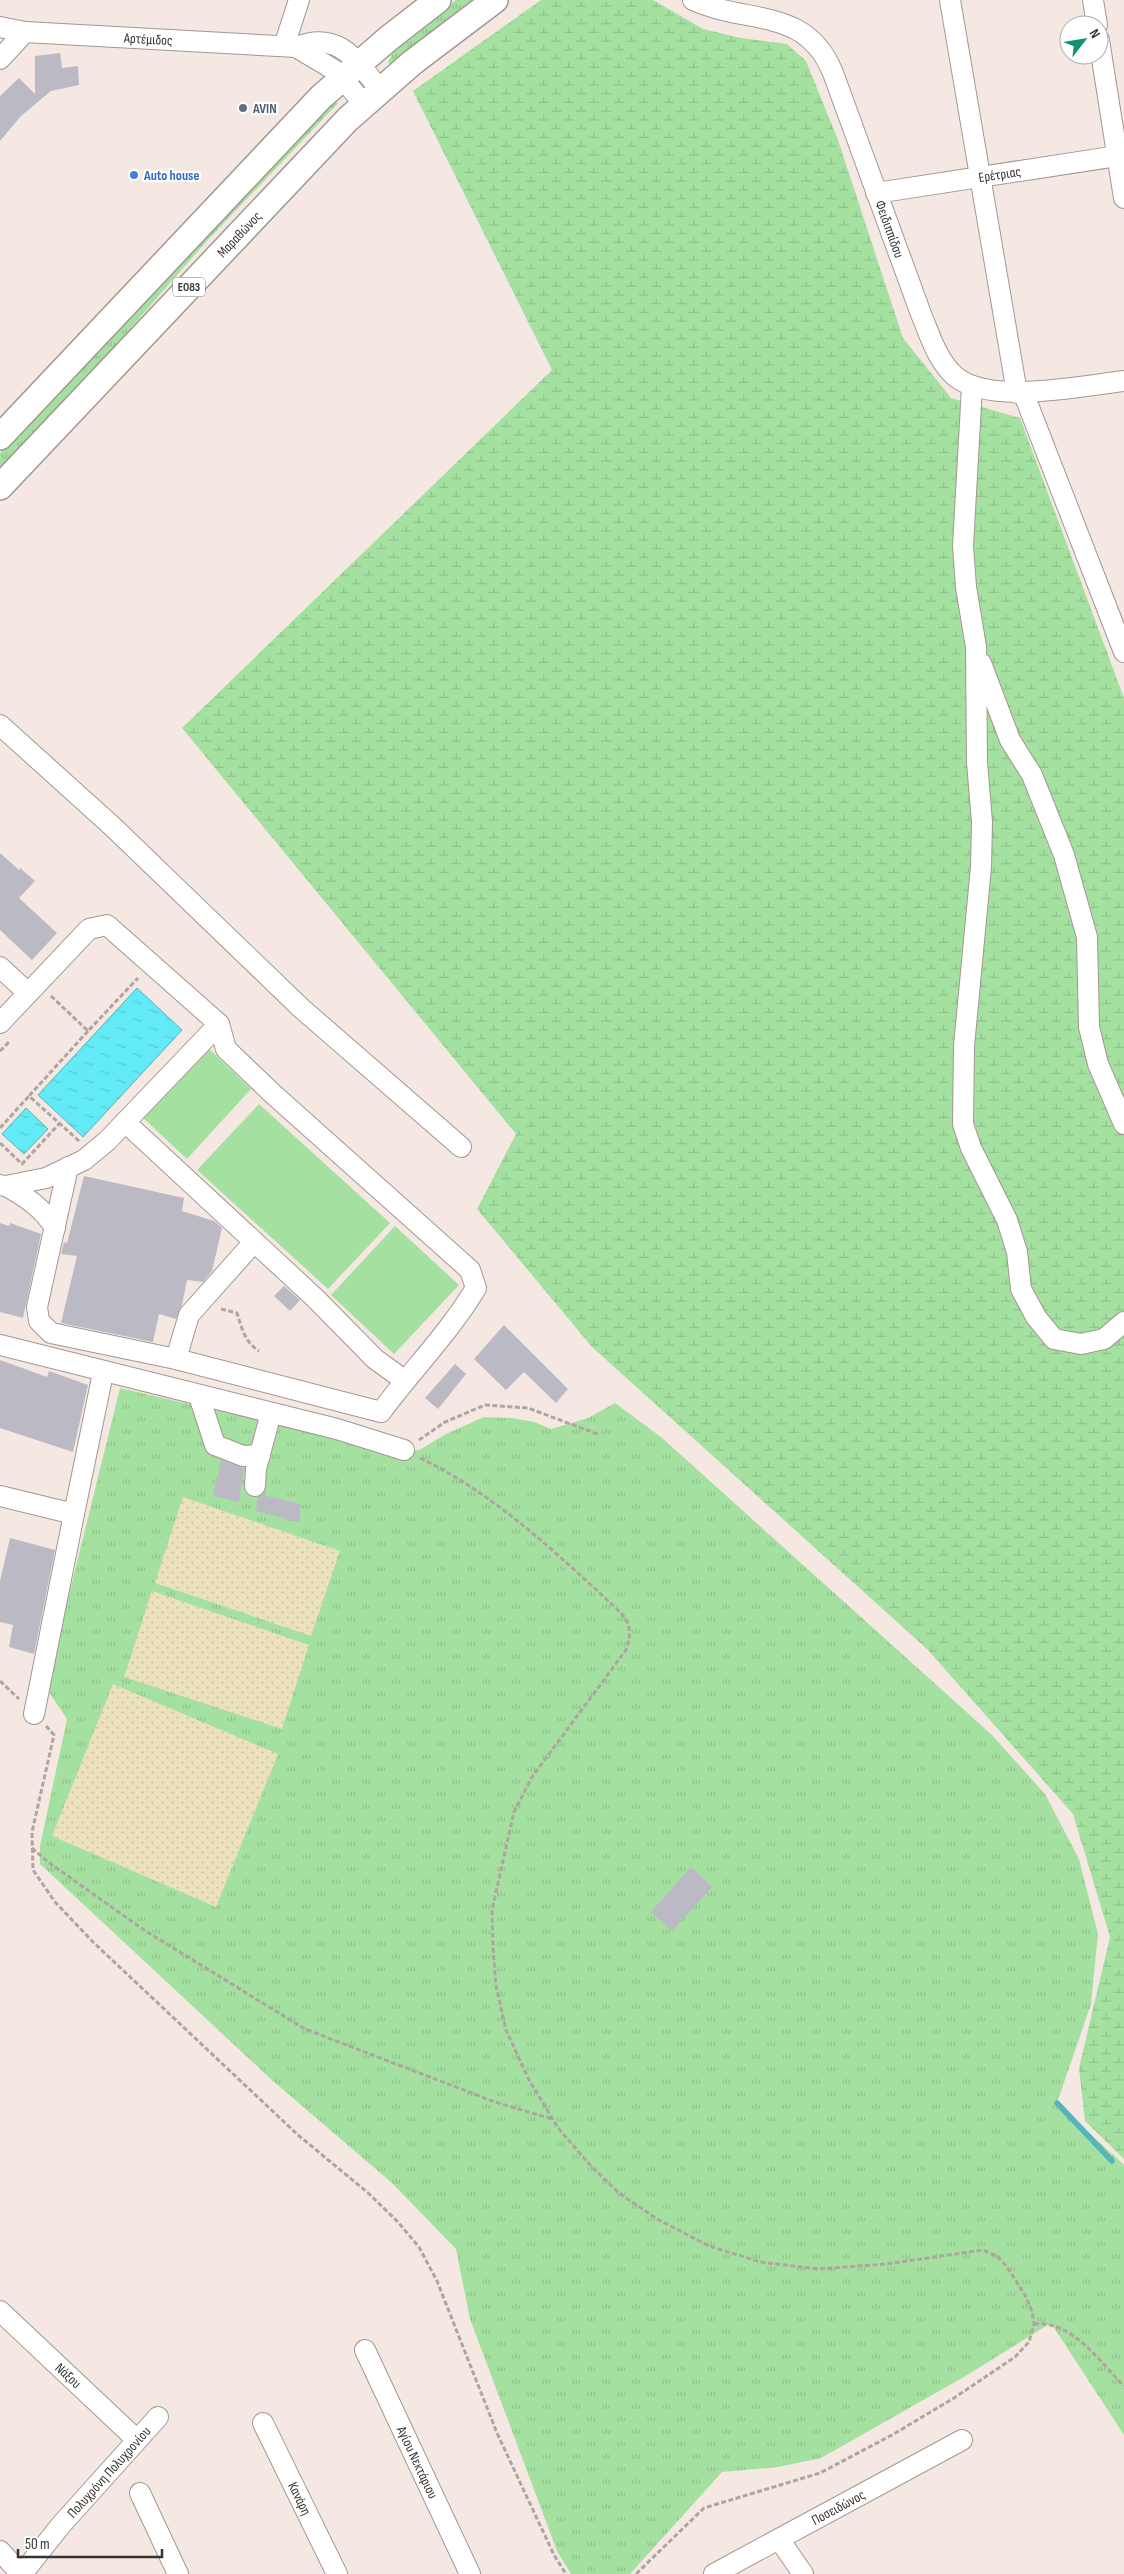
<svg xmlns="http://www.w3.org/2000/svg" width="1124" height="2574" font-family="'Sofia Sans Condensed',sans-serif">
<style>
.grass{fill:url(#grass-tufts)}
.wetland{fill:url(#wetland-marsh)}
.sand{fill:url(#sand-dots)}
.park{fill:#a4e1a0}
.water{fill:url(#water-ripples);stroke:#55b4bc}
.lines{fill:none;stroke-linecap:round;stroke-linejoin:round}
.stream{stroke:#55b4bc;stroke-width:5.5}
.building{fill:#bbb9c4}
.minor-casing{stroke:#a39792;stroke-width:22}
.major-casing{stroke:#a39792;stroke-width:28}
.path{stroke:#aea4a0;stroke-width:3;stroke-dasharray:5 2.5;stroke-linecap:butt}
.minor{stroke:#fff;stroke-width:20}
.major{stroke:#fff;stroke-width:25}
.service-dot{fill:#5c6f8a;stroke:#fff;stroke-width:2}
.shop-dot{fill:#3f7fe0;stroke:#fff;stroke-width:2}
.labels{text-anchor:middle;stroke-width:4.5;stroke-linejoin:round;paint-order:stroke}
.shield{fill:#fff;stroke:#74706f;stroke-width:1}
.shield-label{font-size:12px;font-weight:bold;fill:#383331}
.street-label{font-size:14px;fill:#383331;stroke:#fff}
.service-label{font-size:14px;font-weight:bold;fill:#4e5e75;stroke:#fff;text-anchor:start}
.shop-label{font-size:14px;font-weight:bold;fill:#366cbe;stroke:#fff;text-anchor:start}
</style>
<defs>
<pattern id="grass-tufts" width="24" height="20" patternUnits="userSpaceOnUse" patternTransform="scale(1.25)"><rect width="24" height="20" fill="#a4e1a0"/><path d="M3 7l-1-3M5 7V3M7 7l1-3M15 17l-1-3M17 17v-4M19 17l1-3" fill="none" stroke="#8ec28a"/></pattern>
<pattern id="wetland-marsh" width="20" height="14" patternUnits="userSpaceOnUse" patternTransform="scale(1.25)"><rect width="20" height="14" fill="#a4e1a0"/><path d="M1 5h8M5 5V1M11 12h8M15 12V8" fill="none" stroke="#8ec28a"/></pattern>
<pattern id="sand-dots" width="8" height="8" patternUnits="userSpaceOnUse" patternTransform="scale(1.25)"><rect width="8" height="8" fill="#ebe1bc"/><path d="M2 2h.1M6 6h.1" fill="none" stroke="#cac2a2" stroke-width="1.8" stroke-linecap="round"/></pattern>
<pattern id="water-ripples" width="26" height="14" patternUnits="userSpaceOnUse" patternTransform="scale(1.25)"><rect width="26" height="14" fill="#62ebf7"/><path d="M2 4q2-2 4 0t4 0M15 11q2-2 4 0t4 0" fill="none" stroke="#56cad4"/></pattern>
</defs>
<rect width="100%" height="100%" fill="#f5e8e3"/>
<g class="grass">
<polygon points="456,0 477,0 390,65 388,62 396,46"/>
<polygon points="334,102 338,103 205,243 72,395 0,471 0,453"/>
<polygon points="120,1388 287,1427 397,1456 421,1449 446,1434 484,1417 512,1418 534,1422 551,1429 588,1418 615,1403 661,1437 992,1735 1045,1794 1079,1859 1098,1934 1091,2004 1057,2103 1124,2165 1124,2435 1051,2323 964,2377 821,2458 778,2467 722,2472 630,2574 571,2574 557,2551 470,2319 456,2249 392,2183 273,2081 40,1864 40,1846 67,1719 46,1688"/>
</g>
<polygon class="wetland" points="541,0 653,0 703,29 741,38 787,44 806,61 838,140 903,338 951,398 1020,418 1124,698 1124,2159 1085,2121 1079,2068 1110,1937 1073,1814 927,1649 592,1347 477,1209 516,1134 182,728 552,370 413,91"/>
<g class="sand">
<polygon points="183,1497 340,1551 311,1636 155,1583"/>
<polygon points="152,1591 309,1645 282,1729 124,1677"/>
<polygon points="113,1684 278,1754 216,1907 52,1836"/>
</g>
<g class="park">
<polygon points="207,1047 251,1089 187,1159 142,1117"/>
<polygon points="259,1104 390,1223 328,1289 197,1170"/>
<polygon points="395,1226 459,1285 394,1354 331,1295"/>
</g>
<g class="water">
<polygon points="137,988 182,1030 83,1137 38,1095"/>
<polygon points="26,1108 48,1129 24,1154 2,1134"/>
</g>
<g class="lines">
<polyline class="stream" points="1057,2103 1112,2161"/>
</g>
<g class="building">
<polygon points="60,53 62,68 78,66 79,85 51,91 21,116 0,141 0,96 19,78 35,94 35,56"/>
<polygon points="0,853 19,870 20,868 35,881 19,898 57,933 32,960 0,930"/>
<polygon points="84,1176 184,1198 182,1211 214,1221 222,1228 212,1271 203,1282 187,1280 182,1305 176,1319 159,1314 153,1342 61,1323 77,1256 61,1254 64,1242 67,1243"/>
<polygon points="0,1223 9,1226 10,1223 41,1234 23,1318 0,1312"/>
<polygon points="284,1286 300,1300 290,1311 274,1296"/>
<polygon points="504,1325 568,1389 556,1403 524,1372 506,1390 474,1359"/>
<polygon points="0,1360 47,1377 49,1371 88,1385 73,1452 0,1428"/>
<polygon points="455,1364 466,1374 438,1409 425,1398"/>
<polygon points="221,1460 244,1468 239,1502 213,1496"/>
<polygon points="262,1495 301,1504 299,1522 256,1511 258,1497"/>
<polygon points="10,1538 55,1550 34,1654 9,1647 13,1625 0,1622 0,1581"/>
<polygon points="691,1867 712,1887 672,1931 651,1912"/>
</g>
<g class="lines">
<g class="minor-casing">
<g id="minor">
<path id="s1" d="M693 0C748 25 806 6 833 73L921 314C930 335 937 361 956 377 991 405 1081 386 1124 381"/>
<polyline points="950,0 1017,393"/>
<polyline points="1093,0 1097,25"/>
<path id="s2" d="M0 27 25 32 296 47C339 30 356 60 380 90"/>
<polyline points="1099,40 1124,198"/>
<polyline points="284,46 299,0"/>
<polyline points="296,47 336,71 364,104"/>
<polyline points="0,59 25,32"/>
<path id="s3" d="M876 193 1124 155"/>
<polyline points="972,387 963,546 966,587 976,647 977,762 982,822 981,867 964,1046 963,1124 971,1148 1007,1220 1017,1252 1021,1289 1036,1317 1054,1339 1081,1344 1104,1339 1124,1322"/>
<polyline points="1023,392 1124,652"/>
<polyline points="981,663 1010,740 1032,775 1064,855 1087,937 1089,1027 1098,1064 1124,1124"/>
<polyline points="0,725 112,826 301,1008 461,1147"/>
<polyline points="0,967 28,993"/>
<path d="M0 1023 89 929 107 925 219 1024 226 1049 273 1094 470 1270 476 1288C449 1333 412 1370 381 1412L176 1359 189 1315 254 1242"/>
<polyline points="125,1122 315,1298 375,1359 404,1380"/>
<polyline points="68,1167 37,1307 39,1321 51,1333 176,1359"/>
<polyline points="0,1185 6,1186 46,1178 84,1160 107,1141 219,1024"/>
<path d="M6 1186C26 1197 43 1208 55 1228"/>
<polyline points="0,1345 337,1429 404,1450"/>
<polyline points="199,1396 215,1445 243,1456 260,1455"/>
<polyline points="255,1486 256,1469 271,1413"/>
<polyline points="0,1496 74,1514 103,1373"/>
<polyline points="34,1714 74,1514"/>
<path id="s4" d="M0 2311 137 2440"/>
<path id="s5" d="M365 2350 470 2574"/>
<path id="s6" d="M263 2423 337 2574"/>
<polyline points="140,2493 178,2574"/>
<polyline points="779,2539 803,2574"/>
<polyline points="0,2551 21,2574"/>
<path id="s7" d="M22 2574 61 2525 158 2417"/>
<path id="s8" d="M714 2574 962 2440"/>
</g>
</g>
<g class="major-casing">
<g id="major">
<polyline points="0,437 321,97 389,38 438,0"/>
<path id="s9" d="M0 487 348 119 413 62 495 0"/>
</g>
</g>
<g class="path">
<polyline points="51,996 88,1031 138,978"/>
<polyline points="0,1051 10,1041"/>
<polyline points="0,1128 29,1096"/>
<polyline points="79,1141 29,1096 88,1031"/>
<polyline points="0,1143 22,1164 60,1123"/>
<path d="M221 1309 237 1313C242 1329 245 1342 259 1351"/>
<polyline points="419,1440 445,1422 485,1405 528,1408 600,1435"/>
<path d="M420 1458C495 1494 556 1553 617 1609 631 1622 632 1632 626 1650L532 1777 514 1812 492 1910 493 1948 496 1986 506 2030 529 2080 558 2128 590 2165 620 2194 659 2220 709 2246 760 2262 818 2269 886 2264 983 2250 998 2257 1007 2267 1025 2295 1032 2311 1034 2324 1029 2342 1015 2357 954 2398 892 2435 820 2473 704 2508 636 2574"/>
<polyline points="0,1681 19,1699"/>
<polyline points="46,1726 54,1735 32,1832 33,1870 55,1902 93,1942 298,2135 367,2192 397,2221 419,2247 437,2281 497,2433 554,2555 566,2574"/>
<polyline points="32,1848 48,1862 144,1930 305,2029 495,2102 552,2119"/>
<path d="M1034 2324C1072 2320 1100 2362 1124 2386"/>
</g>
<use href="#minor" class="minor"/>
<use href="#major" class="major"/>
</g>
<circle class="service-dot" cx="243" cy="108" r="5"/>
<circle class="shop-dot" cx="134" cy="175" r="5"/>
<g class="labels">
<rect class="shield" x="173" y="277.5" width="32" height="19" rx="4"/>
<g class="shield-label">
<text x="189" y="291">ΕΟ83</text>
</g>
<g class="street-label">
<text dy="5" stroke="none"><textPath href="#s2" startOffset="149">Αρτέμιδος</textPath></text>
<text dy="5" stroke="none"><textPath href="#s3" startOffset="125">Ερέτριας</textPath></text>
<text dy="5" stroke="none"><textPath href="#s1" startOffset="332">Φειδιππίδου</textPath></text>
<text dy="5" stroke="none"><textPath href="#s9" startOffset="348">Μαραθώνος</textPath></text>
<text dy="5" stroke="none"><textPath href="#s4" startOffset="94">Νάξου</textPath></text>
<text dy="5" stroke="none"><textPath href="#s5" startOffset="124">Αγίου Νεκτάριου</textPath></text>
<text dy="5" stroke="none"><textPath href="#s7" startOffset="134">Πολυχρόνη Πολυχρονίου</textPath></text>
<text dy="5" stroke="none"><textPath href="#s6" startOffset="84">Κανάρη</textPath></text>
<text dy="5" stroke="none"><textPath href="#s8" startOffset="141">Ποσειδώνος</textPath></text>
</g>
<g class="service-label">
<text x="253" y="113">AVIN</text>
</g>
<g class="shop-label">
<text x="144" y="180">Auto house</text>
</g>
</g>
<g transform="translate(1084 40) rotate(59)"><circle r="24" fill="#ffffff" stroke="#afadad"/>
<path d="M0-4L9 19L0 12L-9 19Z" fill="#129076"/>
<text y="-8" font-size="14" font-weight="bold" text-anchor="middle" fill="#383331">N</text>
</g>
<path d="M18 2549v8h144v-8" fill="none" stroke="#383331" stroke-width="2.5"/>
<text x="25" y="2549" font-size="15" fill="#383331" stroke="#ffffff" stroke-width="4" paint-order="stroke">50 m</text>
</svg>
